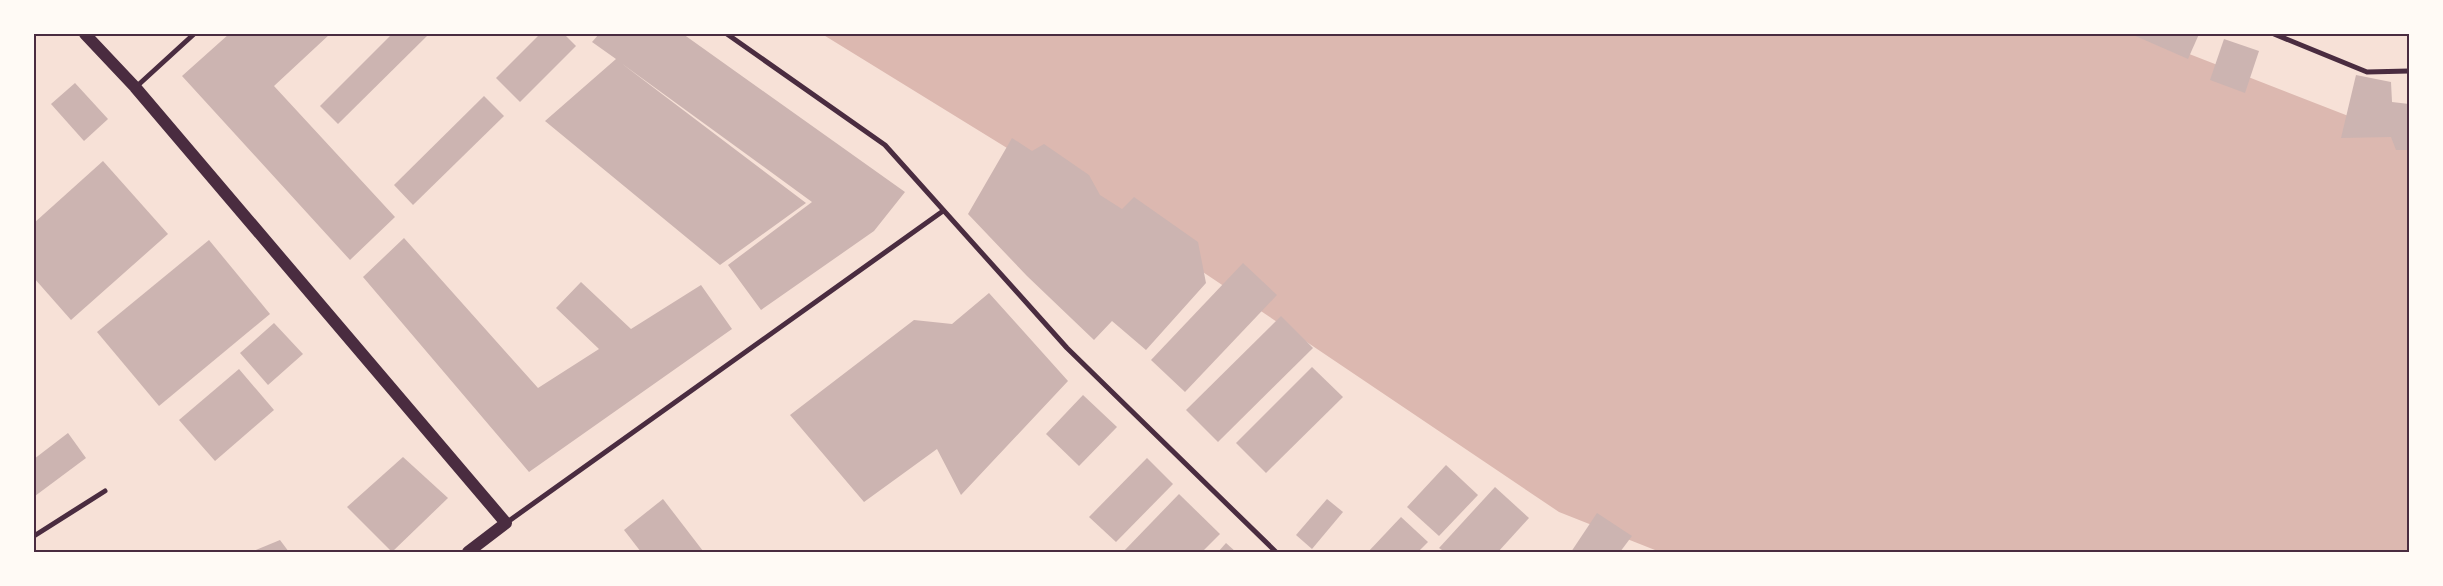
<svg xmlns="http://www.w3.org/2000/svg" width="2443" height="586" font-family="Arial,sans-serif">
<style>
.water{fill:#dcb8b0}
.building{fill:#ccb4b1}
.lines{fill:none;stroke-linecap:round;stroke-linejoin:round}
.minor{stroke:#4a2c40;stroke-width:5}
.primary{stroke:#4a2c40;stroke-width:12}
.neatline{fill:none;stroke:#4a2c40;stroke-width:2}
</style>
<rect width="100%" height="100%" fill="#f7e1d7"/>
<polygon class="water" points="822,34 2138,34 2405,138 2409,138 2409,552 1660,552 1559,512 1142,231"/>
<g class="building">
<polygon points="229,34 330,34 274,86 395,217 350,260 182,76"/>
<polygon points="392,34 429,34 338,124 320,106"/>
<polygon points="540,34 564,34 576,46 520,102 496,78"/>
<polygon points="599,34 683,34 905,192 874,231 761,310 728,265 812,202 621,63 806,203 720,265 545,121 616,59 592,42"/>
<polygon points="2131,34 2199,34 2188,59"/>
<polygon points="2224,39 2259,51 2245,93 2210,80"/>
<polygon points="2356,75 2391,82 2392,102 2409,104 2409,150 2396,150 2391,137 2341,138"/>
<polygon points="75,83 108,119 84,141 51,104"/>
<polygon points="484,96 504,116 413,205 394,185"/>
<polygon points="1012,138 1032,151 1044,144 1089,175 1100,195 1122,209 1134,197 1198,242 1206,283 1146,350 1112,321 1094,340 1027,276 968,214"/>
<polygon points="103,161 168,234 71,320 34,278 34,223"/>
<polygon points="404,238 538,388 599,349 556,308 581,282 631,329 701,285 732,329 529,472 363,277"/>
<polygon points="209,240 270,314 159,406 97,332"/>
<polygon points="1243,263 1277,295 1185,392 1151,360"/>
<polygon points="989,293 1068,381 961,495 937,449 864,502 790,415 914,320 952,324"/>
<polygon points="1281,316 1313,348 1218,442 1186,410"/>
<polygon points="274,323 303,354 268,385 240,353"/>
<polygon points="1312,367 1343,397 1266,473 1236,443"/>
<polygon points="239,369 274,410 215,461 179,420"/>
<polygon points="1083,395 1117,427 1079,466 1046,434"/>
<polygon points="68,433 86,458 35,496 34,459"/>
<polygon points="403,457 448,498 392,552 347,507"/>
<polygon points="1147,458 1173,484 1116,542 1089,517"/>
<polygon points="1446,465 1478,495 1439,536 1407,507"/>
<polygon points="1495,487 1529,518 1498,552 1445,552 1439,548"/>
<polygon points="1179,494 1220,534 1202,552 1123,552"/>
<polygon points="663,499 703,551 702,552 641,552 624,530"/>
<polygon points="1327,499 1343,512 1312,549 1296,535"/>
<polygon points="1597,513 1632,536 1620,552 1571,552"/>
<polygon points="1401,517 1428,542 1418,552 1368,552"/>
<polygon points="280,540 289,552 251,552"/>
<polygon points="1226,543 1236,552 1218,552"/>
</g>
<g class="lines">
<g class="minor">
<polyline points="727,34 885,145 1067,348 1276,552"/>
<polyline points="2274,34 2367,72 2409,71"/>
<polyline points="136,87 194,34"/>
<polyline points="506,523 943,211"/>
<polyline points="34,536 105,491"/>
</g>
<polyline class="primary" points="85,34 135,87 506,523 468,552"/>
</g>
<rect width="2443" height="586" fill="none" stroke="#fffaf5" stroke-width="70"/>
<rect x="35" y="35" width="2373" height="516" class="neatline"/>
</svg>
